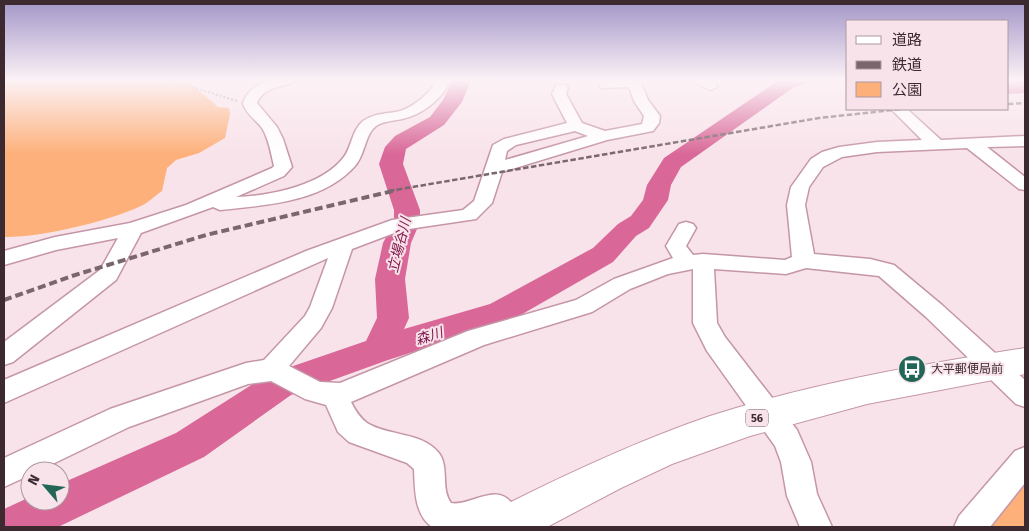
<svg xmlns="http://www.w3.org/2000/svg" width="1029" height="531" font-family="'Fira Sans','Noto Sans JP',sans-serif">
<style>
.green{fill:#fdb07a}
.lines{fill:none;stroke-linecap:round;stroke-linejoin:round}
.river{fill:#d96898;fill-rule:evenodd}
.minor-casing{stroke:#c596a7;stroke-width:3}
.highway-casing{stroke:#c596a7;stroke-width:2}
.path{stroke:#ae9aa1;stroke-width:2.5;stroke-dasharray:2 2;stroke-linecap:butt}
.minor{fill:#fff;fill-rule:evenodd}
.highway{fill:#fff;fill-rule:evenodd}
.rail-far1{stroke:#7a666d;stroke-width:2.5;stroke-dasharray:5.5 2.5;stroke-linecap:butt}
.rail{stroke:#7a666d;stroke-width:4;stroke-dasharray:8 4;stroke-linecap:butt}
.labels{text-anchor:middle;stroke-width:4;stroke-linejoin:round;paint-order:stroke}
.shield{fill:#f8e3ea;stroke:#756268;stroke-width:1}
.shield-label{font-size:11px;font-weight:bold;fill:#3d2a31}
.poi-label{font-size:12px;fill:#3d2a31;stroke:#f8e3ea;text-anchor:start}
.water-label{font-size:14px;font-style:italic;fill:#811a4e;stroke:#f8e3ea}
</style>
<rect width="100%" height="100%" fill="#f8e3ea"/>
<g class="green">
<path d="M4 80H187L218 107 229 108 230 114 225 138 199 153 176 160 167 168 162 191C156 195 150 201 143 205 111 221 39 238 4 237Z"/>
<polygon points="1025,482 1025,527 967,527 991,518"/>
</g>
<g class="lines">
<g class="river">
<polygon points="453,80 471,80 462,102 444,125 406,149 403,164 420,210 420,222 411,243 405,279 409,318 404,329 490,304 593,248 618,224 631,216 643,200 647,185 664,158 779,80 807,80 805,84 794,87 681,167 671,185 668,200 649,228 636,236 613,262 512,320 388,360 291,395 204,457 58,527 4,527 4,509 30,497 30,501 60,501 60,484 176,433 267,375 366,341 377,318 375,279 383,243 394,222 394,210 379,164 385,147 395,136 430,117 443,100"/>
<polygon points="1025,81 1025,93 1008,94 1008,82"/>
</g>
<g class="minor-casing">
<g id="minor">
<path d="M273 80H294L292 83C279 87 263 88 257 103L277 127 283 139 292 167 284 176 236 197C269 196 322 186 344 157 352 146 352 130 363 121 374 113 388 114 400 111 414 107 431 92 437 80H451C442 99 422 115 402 119 393 121 384 121 376 126 365 134 365 155 355 166 322 203 265 205 220 210L213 207 141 233 116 280 13 362 4 365V342L100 270 118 238 56 250 4 265V251L55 237 130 223 186 205 272 168 274 166C271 154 269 139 262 128 256 120 245 113 243 103 249 88 258 84 273 80Z"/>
<path d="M597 80H640L648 100 660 116 659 123 653 131 607 140 502 172 492 203 476 219 402 230 352 249 332 308 321 328 289 366 320 382 340 383 468 331 576 300 614 279 673 258 666 246 679 224 686 222 693 224 696 228 686 246 693 255 703 254 785 260 792 257 787 205 791 187 811 159 822 152 839 147 877 142 922 140 891 109H907L941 140 1025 136V146L987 147 1025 177V190L1019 189 967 148 877 152 842 157 823 167 809 187 805 205 814 254 870 259 894 265 942 305 1025 380V407L1016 404 926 317 879 276 806 268 786 274 714 269 717 323 725 337 797 430 811 462 817 494 832 527H800L787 496 781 462 775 446 707 351 693 323V269L668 274 630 289 592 312 484 345 351 402C355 410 359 417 367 423 388 436 421 432 438 452 450 466 440 488 451 503 471 507 497 480 514 506 518 513 522 520 523 527H491L490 526 432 527C414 514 415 489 414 469L407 463 349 442 338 432 326 405 305 399 271 381 248 384 129 427 38 471H30V475L4 487V458L110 409 246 363 264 360 305 316 310 307 328 258 4 403V380L306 251 392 220 463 210 474 201 493 145 504 139 567 123 552 94 556 85H566L568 88 566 94 582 123 605 131 642 124 644 116 634 101 629 87 601 88ZM575 131 588 136 505 160 507 151 516 145Z"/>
<polygon points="693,80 710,80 718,86 711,90 695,83"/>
<polygon points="1025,447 1025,483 990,527 954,527 959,516 1015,451"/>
</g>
</g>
<g class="highway-casing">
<path id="highway" d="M1025 348V374L867 404 750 436 672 464 621 488 547 527H485L491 512C562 476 634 442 710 416 812 383 919 365 1025 348Z"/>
</g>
<polyline class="path" points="170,80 237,101"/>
<use href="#minor" class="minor"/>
<use href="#highway" class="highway"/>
<g class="rail-far1">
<polyline points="1008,104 1025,103"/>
<polyline points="389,191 819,118 902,109"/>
</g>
<polyline class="rail" points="4,300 72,276 206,235 397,190"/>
</g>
<linearGradient id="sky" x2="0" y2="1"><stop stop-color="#a296c8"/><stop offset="0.52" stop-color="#fcf2f6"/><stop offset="1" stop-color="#fcf2f6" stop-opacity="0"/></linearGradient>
<rect width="1029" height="154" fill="url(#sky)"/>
<defs>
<g id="bus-disc" transform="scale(1.4375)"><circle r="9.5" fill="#236657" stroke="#f8e3ea"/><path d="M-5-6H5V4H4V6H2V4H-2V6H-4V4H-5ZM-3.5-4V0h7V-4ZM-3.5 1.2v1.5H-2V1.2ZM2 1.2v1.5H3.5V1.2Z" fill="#fff"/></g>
</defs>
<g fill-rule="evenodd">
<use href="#bus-disc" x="912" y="369"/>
</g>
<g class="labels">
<rect class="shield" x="746" y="409.5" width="22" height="17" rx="4"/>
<g class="shield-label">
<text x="757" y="422">56</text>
</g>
<g class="poi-label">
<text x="931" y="373">大平郵便局前</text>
</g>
<g class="water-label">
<text transform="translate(399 245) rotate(-76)" y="5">立場谷川</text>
<text transform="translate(429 336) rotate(-18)" y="5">森川</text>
</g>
</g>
<rect width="1029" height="531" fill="none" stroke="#3d2a31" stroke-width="10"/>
<rect x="846" y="20" width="162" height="90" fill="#f8e3ea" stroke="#ad99a0"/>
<rect x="856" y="36" width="25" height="8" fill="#ffffff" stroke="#ad99a0"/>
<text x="892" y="45" font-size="15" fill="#3d2a31">道路</text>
<rect x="856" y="61" width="25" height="8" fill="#7a666d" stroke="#ad99a0"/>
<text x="892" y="70" font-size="15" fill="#3d2a31">鉄道</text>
<rect x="856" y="82" width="25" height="15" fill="#fdb07a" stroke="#ad99a0"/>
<text x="892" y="95" font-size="15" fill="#3d2a31">公園</text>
<g transform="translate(45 486) rotate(298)"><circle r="24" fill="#f8e3ea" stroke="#ad99a0"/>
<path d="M0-4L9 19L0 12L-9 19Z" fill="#236657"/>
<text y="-8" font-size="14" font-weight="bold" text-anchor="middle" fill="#3d2a31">N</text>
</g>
</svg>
